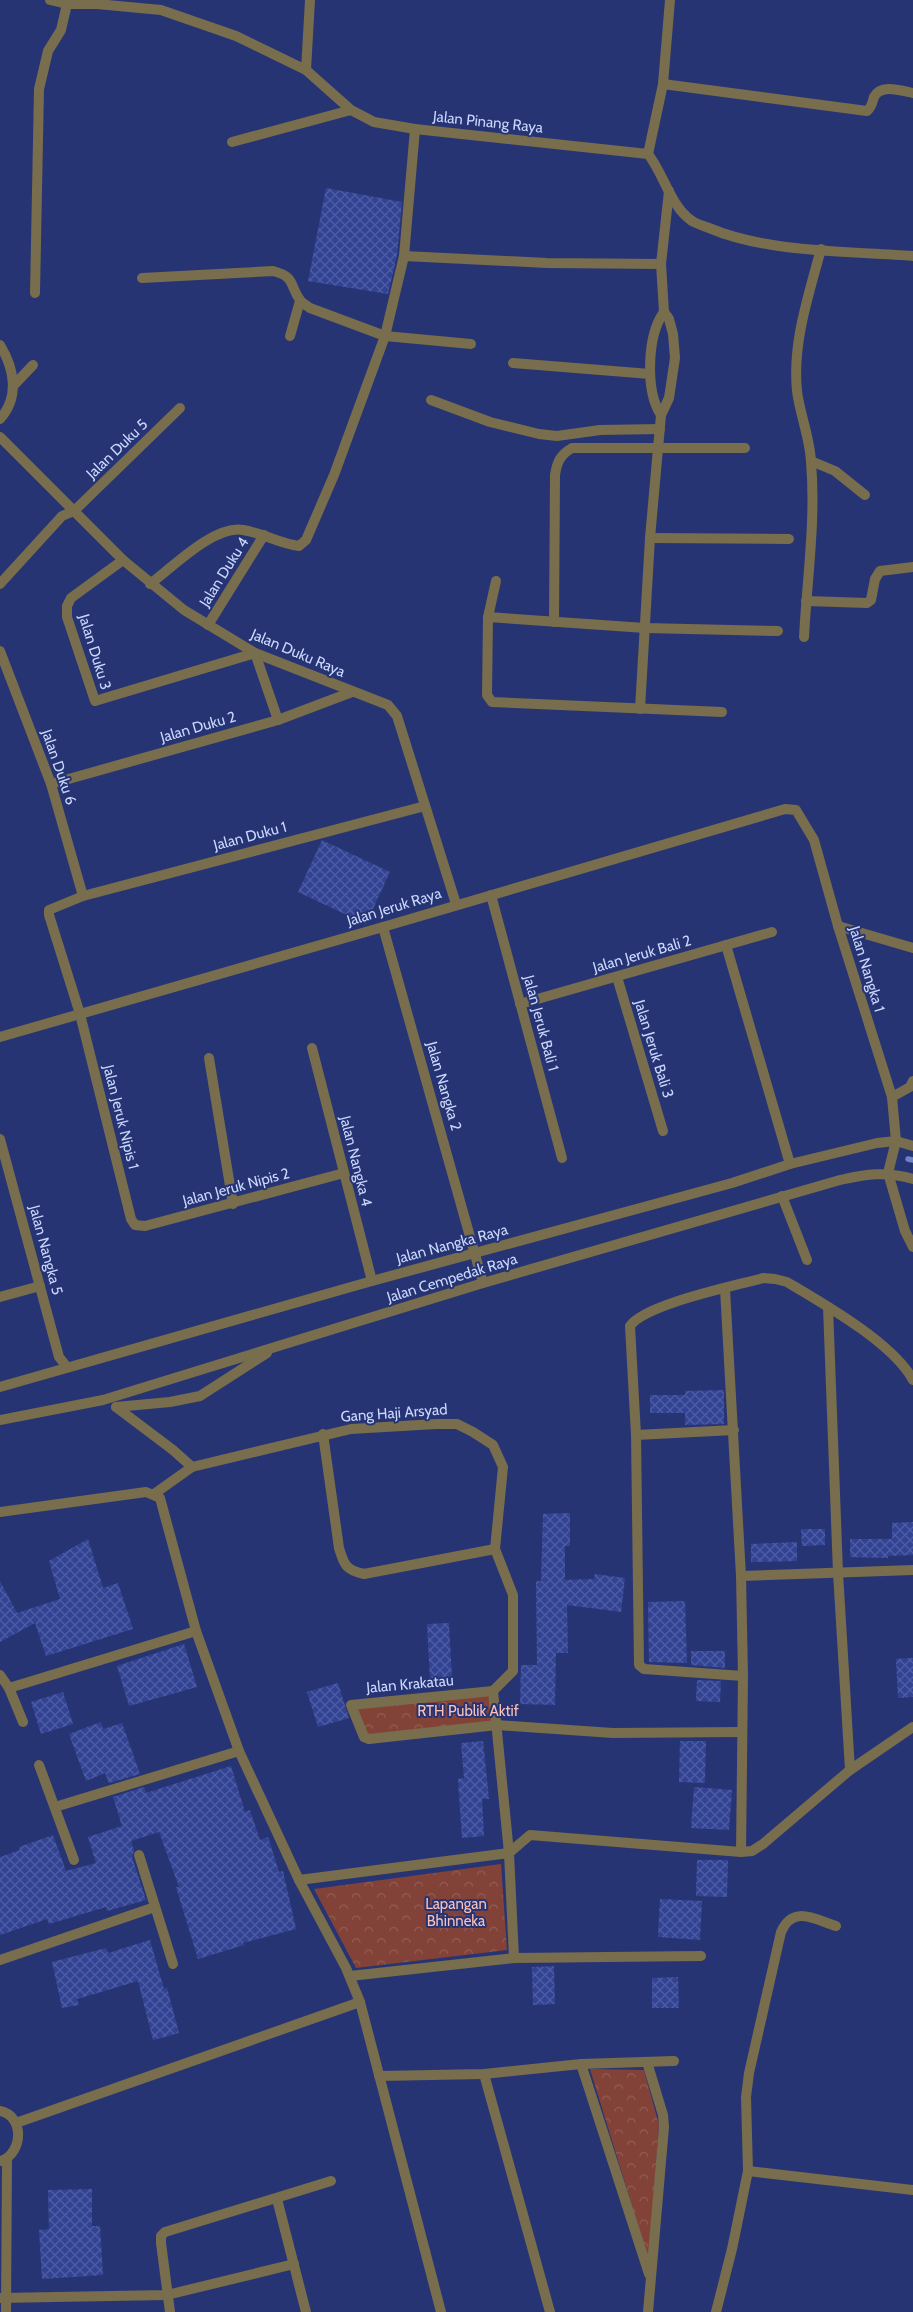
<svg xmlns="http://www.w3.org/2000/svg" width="913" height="2312" font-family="Cabin,sans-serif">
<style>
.park{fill:url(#park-crowns)}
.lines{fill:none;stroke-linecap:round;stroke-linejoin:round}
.stream{stroke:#7082c8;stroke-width:5.5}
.building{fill:url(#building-cross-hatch)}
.street{stroke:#786d4c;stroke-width:10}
.labels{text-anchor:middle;stroke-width:4;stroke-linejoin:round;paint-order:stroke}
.street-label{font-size:15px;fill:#cad7fd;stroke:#273474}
.park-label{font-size:15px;fill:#f9c1b7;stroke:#273474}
</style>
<defs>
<pattern id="park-crowns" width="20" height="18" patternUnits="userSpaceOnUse" patternTransform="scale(1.25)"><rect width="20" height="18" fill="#824237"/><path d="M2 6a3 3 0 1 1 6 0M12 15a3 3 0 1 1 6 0" fill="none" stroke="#925d55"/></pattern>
<pattern id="building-cross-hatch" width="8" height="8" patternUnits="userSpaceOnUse" patternTransform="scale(1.25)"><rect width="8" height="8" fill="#334394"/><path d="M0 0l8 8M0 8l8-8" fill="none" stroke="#4f5da4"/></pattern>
</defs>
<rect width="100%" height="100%" fill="#273474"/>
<g class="park">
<polygon points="493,1691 500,1725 364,1737 351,1705"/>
<polygon points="501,1864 507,1950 356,1968 314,1889"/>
<polygon points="590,2069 644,2070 659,2125 649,2261"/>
</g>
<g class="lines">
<polyline class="stream" points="908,1159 913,1160"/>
</g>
<g class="building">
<polygon points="326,188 402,202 397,255 388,294 308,281"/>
<polygon points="322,840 390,872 366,924 298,892"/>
<polygon points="724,1390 724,1424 685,1425 685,1413 650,1413 650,1395 685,1395 685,1391"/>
<polygon points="570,1513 570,1546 565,1546 565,1580 594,1579 595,1574 625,1578 621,1612 567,1605 568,1653 556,1653 555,1705 520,1704 521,1665 537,1665 536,1581 541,1581 543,1514"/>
<polygon points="913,1522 913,1555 888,1556 888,1558 850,1557 850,1539 892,1539 892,1523"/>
<polygon points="801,1529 825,1529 825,1545 802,1546"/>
<polygon points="88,1539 103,1588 118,1583 133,1629 46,1656 35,1623 0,1642 0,1581 17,1613 60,1599 49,1561"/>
<polygon points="797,1542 797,1561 751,1562 751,1544"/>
<polygon points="685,1601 687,1663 649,1662 648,1602"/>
<polygon points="449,1623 452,1678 430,1680 427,1624"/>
<polygon points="184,1644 197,1687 129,1706 117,1666"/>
<polygon points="691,1651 725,1651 725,1668 691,1665"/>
<polygon points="913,1658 913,1697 898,1698 896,1659"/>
<polygon points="697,1680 721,1681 720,1702 696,1701"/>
<polygon points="338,1683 349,1718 318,1727 307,1692"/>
<polygon points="63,1692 73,1724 41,1734 31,1702"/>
<polygon points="101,1722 103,1729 122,1723 140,1774 109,1783 105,1773 86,1781 69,1734"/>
<polygon points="483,1741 489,1799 482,1799 484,1836 462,1838 458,1779 464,1778 461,1743"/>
<polygon points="680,1741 706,1741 705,1783 679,1782"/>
<polygon points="231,1766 245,1812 250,1810 260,1840 268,1837 279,1872 283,1871 296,1929 243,1943 244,1945 198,1959 176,1887 179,1887 159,1832 131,1841 134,1851 132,1857 146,1900 107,1911 106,1907 49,1924 47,1919 0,1935 0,1857 20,1850 19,1847 53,1835 66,1871 96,1863 88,1837 122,1826 113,1797 144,1787 146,1793"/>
<polygon points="694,1787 732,1790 729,1830 691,1828"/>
<polygon points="697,1860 728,1860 727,1897 696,1896"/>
<polygon points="660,1899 702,1901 700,1940 658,1937"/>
<polygon points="150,1940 164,1989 167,1988 179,2033 153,2040 138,1981 77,1999 79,2005 62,2008 52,1962 106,1948 108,1953"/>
<polygon points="554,1966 555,2004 533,2005 532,1967"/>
<polygon points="678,1977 679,2008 652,2008 652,1978"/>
<polygon points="92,2189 92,2226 100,2226 103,2275 42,2279 39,2230 49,2229 48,2190"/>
</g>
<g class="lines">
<g class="street">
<path d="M50 0 67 4H97L161 10 236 36 306 70 351 110 374 122 415 129 648 154C664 174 670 206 692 221 697 224 704 226 709 228 768 253 849 251 913 256"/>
<polyline points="306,70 310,0"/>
<path d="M663 84 867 111C872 107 872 103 874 97 881 83 902 91 913 93"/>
<polyline points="232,142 351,110"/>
<polyline points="648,154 663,84 670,0"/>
<polyline points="404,256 547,263 661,264"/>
<path d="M142 278 273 271C296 277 289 285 300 300 302 303 307 306 310 308L385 336 471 344"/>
<polyline points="35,293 39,89 48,51 61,30 67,4"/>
<polyline points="290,336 300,301"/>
<path d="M0 345C14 368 20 397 0 419"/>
<polyline points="513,363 650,374"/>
<polyline points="14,385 33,365"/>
<polyline points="431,400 490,422 539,434 557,436 600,430 660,429"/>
<path d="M661 415C645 391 647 335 664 312"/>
<polyline points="0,437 123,560 184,610 255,653 388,705 397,716 456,904"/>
<polyline points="811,461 835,471 865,495"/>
<polyline points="650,538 789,539"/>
<polyline points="123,560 71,598 67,606 67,617 95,701 255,653 278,720"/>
<polyline points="0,584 62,516 74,511 180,408"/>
<path d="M150 584C173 567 214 525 243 530 263 533 280 544 299 546L306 540 334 475 385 336 404 256 415 129"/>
<polyline points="806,601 867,603 871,600 875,579 880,571 913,567"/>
<polyline points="488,617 496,581"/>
<path d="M554 622 555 475C557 462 560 455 572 448H745"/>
<polyline points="208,625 264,535"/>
<path d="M804 637C807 579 816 520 811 462 810 438 800 415 797 391 792 343 809 294 821 249"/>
<polyline points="0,651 51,784 83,896"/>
<polyline points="640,709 650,538 661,415 669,398 675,358 673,334 669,319 664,312 661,264 669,191"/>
<polyline points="722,712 492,702 487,695 488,617 645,628 778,631"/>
<polyline points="51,784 278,720 352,692"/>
<polyline points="491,895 562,1158"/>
<polyline points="838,926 913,948"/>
<polyline points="383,927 483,1283"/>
<polyline points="726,945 790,1164"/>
<polyline points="617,977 663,1131"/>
<polyline points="520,1004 772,932"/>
<polyline points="0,1037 383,927 785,809 796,810 814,840 838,926 892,1097 896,1141 888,1173 905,1231 913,1247"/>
<polyline points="312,1048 372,1281"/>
<polyline points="209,1058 233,1204"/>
<polyline points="892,1097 910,1087 913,1081"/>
<polyline points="0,1139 59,1357 67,1367"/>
<polyline points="344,1173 145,1226 135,1225 131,1219 80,1014 49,915 49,910 83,896 425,806"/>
<polyline points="782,1196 807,1260"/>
<polyline points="725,1289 741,1576 743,1676 741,1852"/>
<polyline points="0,1297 40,1286"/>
<polyline points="828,1307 838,1573 850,1770"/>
<polyline points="0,1387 372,1281 732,1183 790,1164 877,1143 896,1141 913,1146"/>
<polyline points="116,1407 173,1450 192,1467 351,1429 436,1424 457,1424 473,1432 493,1445 503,1467 495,1549 513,1595 513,1671 493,1691"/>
<polyline points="116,1407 170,1402 200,1396 267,1353"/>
<path d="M0 1420 103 1400 483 1283 840 1180C866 1174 887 1171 913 1179"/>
<path d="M323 1434 339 1548C344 1565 346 1570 364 1574L495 1549"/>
<polyline points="636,1435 734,1430"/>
<polyline points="154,1494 192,1467"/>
<polyline points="0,1512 146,1492 160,1498 196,1631 239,1751 299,1880 346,1968 360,2002 441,2312"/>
<polyline points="741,1576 913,1570"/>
<polyline points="0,1675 9,1688 23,1722"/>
<path d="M743 1676 644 1669 639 1665 636 1435 630 1326C645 1304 735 1286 763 1278L775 1279 787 1282C824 1304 893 1343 913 1380"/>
<polyline points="9,1688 196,1631"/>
<polyline points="493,1691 351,1705 364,1737 369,1739 497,1725 613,1733 742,1732"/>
<polyline points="493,1691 509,1853 514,1958"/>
<polyline points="39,1765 74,1860"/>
<polyline points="55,1807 239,1751"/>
<polyline points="139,1855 173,1964"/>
<polyline points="299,1880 509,1853 530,1835 741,1852 752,1851 763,1844 850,1770 913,1727"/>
<polyline points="0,1960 155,1907"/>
<polyline points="350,1976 514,1958 701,1956"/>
<polyline points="647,2062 663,2115 664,2127 648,2312"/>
<polyline points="581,2064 649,2274"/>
<polyline points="484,2074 550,2312"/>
<polyline points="379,2076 484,2074 581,2064 674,2061"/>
<path d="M0 2111C25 2116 23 2153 1 2161"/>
<polyline points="16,2123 360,2002"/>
<polyline points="748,2171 913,2190"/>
<polyline points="277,2199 306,2312"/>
<polyline points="0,2298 167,2295 294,2264"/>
<polyline points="6,2312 7,2159"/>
<polyline points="170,2312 161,2243 161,2236 165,2232 331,2181"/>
<path d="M716 2312 732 2249 748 2171 746 2097 749 2073 781 1932C793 1905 814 1919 836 1926"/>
</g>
</g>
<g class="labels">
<g class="street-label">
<text transform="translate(488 122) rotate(6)" y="5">Jalan Pinang Raya</text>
<text transform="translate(117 449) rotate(-44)" y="5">Jalan Duku 5</text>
<text transform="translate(224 572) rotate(-58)" y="5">Jalan Duku 4</text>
<text transform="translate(95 652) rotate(73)" y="5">Jalan Duku 3</text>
<text transform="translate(298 653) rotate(23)" y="5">Jalan Duku Raya</text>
<text transform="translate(198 727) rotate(-16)" y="5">Jalan Duku 2</text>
<text transform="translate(59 767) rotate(71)" y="5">Jalan Duku 6</text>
<text transform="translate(250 836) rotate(-15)" y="5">Jalan Duku 1</text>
<text transform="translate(394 907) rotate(-17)" y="5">Jalan Jeruk Raya</text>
<text transform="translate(642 954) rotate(-16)" y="5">Jalan Jeruk Bali 2</text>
<text transform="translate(867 969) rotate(73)" y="5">Jalan Nangka 1</text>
<text transform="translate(541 1023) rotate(75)" y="5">Jalan Jeruk Bali 1</text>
<text transform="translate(654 1049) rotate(73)" y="5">Jalan Jeruk Bali 3</text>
<text transform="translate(444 1086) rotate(74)" y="5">Jalan Nangka 2</text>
<text transform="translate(121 1117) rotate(76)" y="5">Jalan Jeruk Nipis 1</text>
<text transform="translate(356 1161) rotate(76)" y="5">Jalan Nangka 4</text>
<text transform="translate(236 1187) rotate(-15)" y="5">Jalan Jeruk Nipis 2</text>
<text transform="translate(452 1244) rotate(-15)" y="5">Jalan Nangka Raya</text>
<text transform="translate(46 1250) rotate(75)" y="5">Jalan Nangka 5</text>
<text transform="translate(452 1278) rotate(-17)" y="5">Jalan Cempedak Raya</text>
<text transform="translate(394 1413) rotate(-4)" y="5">Gang Haji Arsyad</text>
<text transform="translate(410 1684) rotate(-5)" y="5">Jalan Krakatau</text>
</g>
<g class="park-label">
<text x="468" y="1716">RTH Publik Aktif</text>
<text x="456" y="1909">Lapangan<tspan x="456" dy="17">Bhinneka</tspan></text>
</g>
</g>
</svg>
